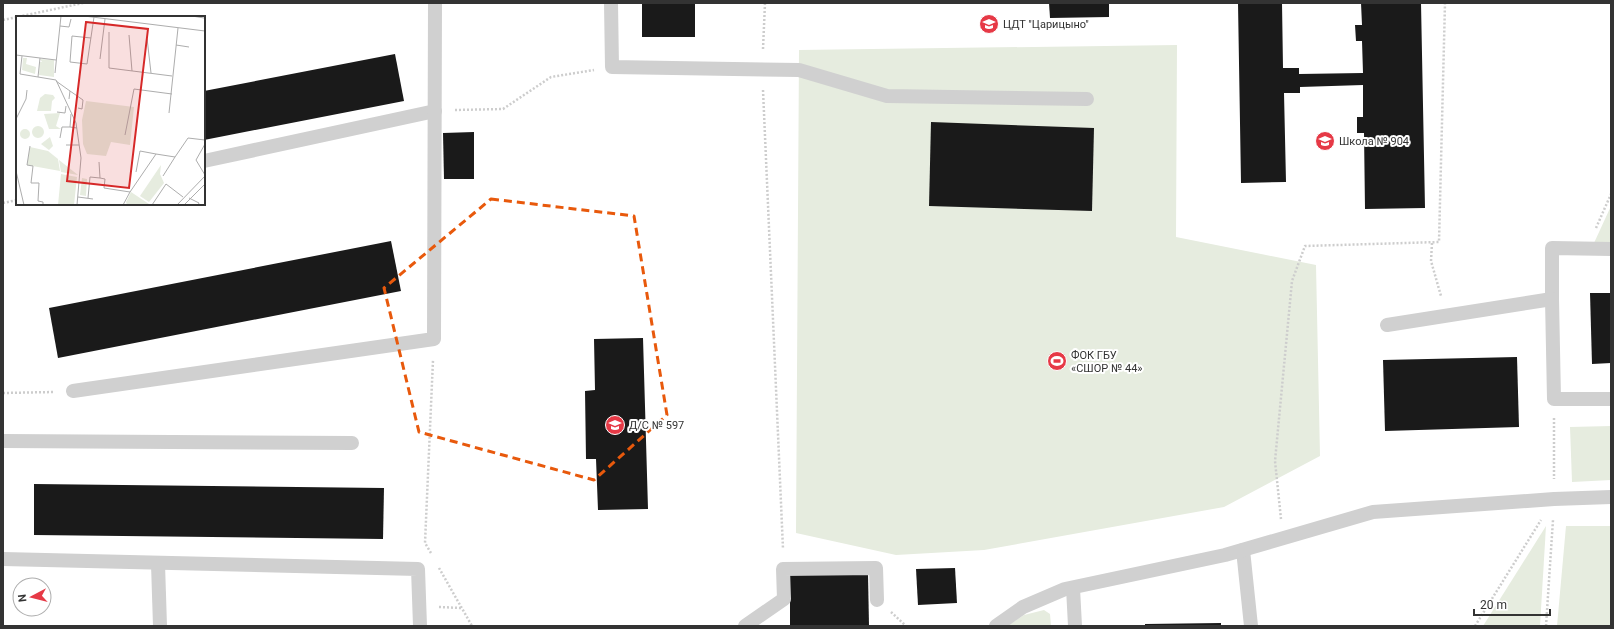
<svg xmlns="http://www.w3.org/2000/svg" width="1614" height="629" font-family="Roboto,sans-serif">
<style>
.green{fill:#e6ecdf}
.building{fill:#1a1a1a}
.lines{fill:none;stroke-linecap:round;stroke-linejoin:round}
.path{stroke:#cdcdcd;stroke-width:2.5;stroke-dasharray:2 2;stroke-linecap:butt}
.lane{stroke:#d0d0d0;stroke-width:14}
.marked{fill:none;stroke:#e8590c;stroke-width:3;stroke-dasharray:8 5;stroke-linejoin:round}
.labels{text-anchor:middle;stroke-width:4;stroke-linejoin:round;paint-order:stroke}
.poi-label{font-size:11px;fill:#333;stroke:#fff;text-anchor:start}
.inset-road{fill:none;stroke:#adadad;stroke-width:1}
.view{fill:#d62828;fill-opacity:0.15;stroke:#d62828;stroke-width:2}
.inset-edge{fill:none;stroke:#333;stroke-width:2}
</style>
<rect width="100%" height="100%" fill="#fff"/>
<g class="green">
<polygon points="1177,45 1176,237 1316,265 1320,456 1224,507 984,550 896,555 796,533 799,50"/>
<polygon points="1611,206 1611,243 1594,243"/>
<polygon points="1611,426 1611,480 1572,482 1570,427"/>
<polygon points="1546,526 1540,626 1483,626"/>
<polygon points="1566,526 1611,526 1611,626 1557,626"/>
<polygon points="1044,610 1050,614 1051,626 1007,626 1024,615"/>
</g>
<g class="building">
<rect x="642" y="3" width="53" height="34"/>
<polygon points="1049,3 1109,3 1109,17 1050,18"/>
<polygon points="1238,3 1282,3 1283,68 1299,68 1299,74 1363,73 1362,41 1356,41 1355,25 1362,25 1361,3 1421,3 1425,208 1365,209 1364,133 1357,133 1357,117 1363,117 1363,85 1300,87 1300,93 1284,93 1286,182 1241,183"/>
<polygon points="395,54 404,101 204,140 204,91"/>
<polygon points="931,122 1094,128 1092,211 929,206"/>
<polygon points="474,132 474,179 444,179 443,133"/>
<polygon points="391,241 401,291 58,358 49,308"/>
<polygon points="1590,293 1611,293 1611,363 1592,364"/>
<polygon points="643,338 648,509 598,510 596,459 586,459 585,391 595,390 594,339"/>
<polygon points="1517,357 1519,427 1385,431 1383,360"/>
<polygon points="34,484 384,488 383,539 34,535"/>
<polygon points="955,568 957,603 918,605 916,569"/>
<polygon points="868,574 869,626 790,626 790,575"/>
<polygon points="1221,623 1221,626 1145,626 1145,624"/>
</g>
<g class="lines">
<g class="path">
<polyline points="3,20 83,3"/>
<polyline points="763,49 765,3"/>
<polyline points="763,90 783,549"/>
<polyline points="455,110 503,109 551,77 594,70"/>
<polyline points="3,203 17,200"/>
<polyline points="1596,228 1611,194"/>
<polyline points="1432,243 1431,261 1441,296"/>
<polyline points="3,393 54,392"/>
<polyline points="1554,418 1554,479"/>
<polyline points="1281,519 1275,461 1292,281 1305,246 1439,242 1445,3"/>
<polyline points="431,553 425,543 433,360"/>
<polyline points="439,568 472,626"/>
<polyline points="439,607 461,608"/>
<polyline points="891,612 906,626"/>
<polyline points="1475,626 1541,520"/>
<polyline points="1546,626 1553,520"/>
</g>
<g class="lane">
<polyline points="611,3 612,67 799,70 887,96 1087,99"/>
<polyline points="204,161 435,111"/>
<polyline points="1552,299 1552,248 1611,249"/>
<polyline points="1387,325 1552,299 1554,399 1611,399"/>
<polyline points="73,391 434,339 435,3"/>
<polyline points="3,441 352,443"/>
<polyline points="1243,550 1251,626"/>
<polyline points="3,559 418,569 420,626"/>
<polyline points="158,564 160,626"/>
<polyline points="1073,588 1075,626"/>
<polyline points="745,626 784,599 783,569 876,568 877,600"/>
<polyline points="996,626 1023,607 1065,589 1225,555 1373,512 1554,499 1611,497"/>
</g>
</g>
<path class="marked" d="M491 199 634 216 667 415 594 480 419 432 384 288Z"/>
<defs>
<g id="school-disc" transform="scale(1)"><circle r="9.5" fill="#e63946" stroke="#fff"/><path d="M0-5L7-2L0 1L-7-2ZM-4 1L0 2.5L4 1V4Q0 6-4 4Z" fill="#fff"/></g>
<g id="stadium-disc" transform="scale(1)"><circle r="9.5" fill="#e63946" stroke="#fff"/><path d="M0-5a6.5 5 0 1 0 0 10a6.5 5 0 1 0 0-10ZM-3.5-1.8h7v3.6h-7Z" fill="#fff"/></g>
</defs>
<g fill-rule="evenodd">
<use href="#school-disc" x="989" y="24"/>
<use href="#school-disc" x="1325" y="141"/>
<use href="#stadium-disc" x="1057" y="361"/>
<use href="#school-disc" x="615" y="425"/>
</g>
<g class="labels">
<g class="poi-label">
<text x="1003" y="28">ЦДТ "Царицыно"</text>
<text x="1339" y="145">Школа № 904</text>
<text x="1071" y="359">ФОК ГБУ<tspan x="1071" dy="13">«СШОР № 44»</tspan></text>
<text x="629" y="429">Д/C № 597</text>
</g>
</g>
<g transform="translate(16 16)">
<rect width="189" height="189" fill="#fff"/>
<path d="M7 42H11L10 48 20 51 19 58 6 54ZM24 43 38 44V61L23 59 24 46H26ZM29 78 37 79 39 82 36 85 35 95H21L24 82ZM70 85 118 91 114 129 95 126 90 140 71 138 67 128 66 104ZM44 97 40 110 45 113H33L28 98ZM16 116a6 6 0 1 1 12 0a6 6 0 1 1-12 0ZM4 118a5 5 0 1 1 10 0a5 5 0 1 1-10 0ZM34 121 37 130 33 134 25 128ZM14 131 32 135 42 143 44 155 11 149ZM43 144 62 159 45 156ZM145 149 144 158 148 167 133 186 124 180ZM45 158 61 161 58 189H42ZM66 162 71 163 70 180 64 179ZM115 176 133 188V189H111L110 186Z" fill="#e6ecdf"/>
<path class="inset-road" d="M68 0 189 15M176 0 188 2M189 0V64M44 10 53 11 55 3M93 16V52L156 60M113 19 116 55M75 22 56 20 54 46 71 48 78 1M131 22 135 57M160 29 173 31M0 39 24 42M6 40 4 58 40 64 60 107 65 142 61 189M84 43 89 3M39 57 45 0M22 61 24 42 40 44M40 65 54 75 53 83M54 75 67 84 66 93 62 92M41 96 49 97 50 90M153 97 162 12M55 98 54 111 61 112M0 103 10 83 11 74M109 119 118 73 156 78M44 122 46 111H54M189 128 180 144 189 159M50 129H63M14 130 11 149 17 150 15 167H23L22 185 27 186V189M0 155 8 189M120 156 124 135 140 138M147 160 159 141M84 162 89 163 88 172 114 176 107 189M114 176 140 138 159 141 172 122 189 124M62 181 77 183M72 182 74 161 84 162 83 146M173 182 183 187 182 189M136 189 150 168 167 181M161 189 189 160M168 189 189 168"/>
<path class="view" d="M70 6 132 13 113 172 51 165Z"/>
<rect width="189" height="189" class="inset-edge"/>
</g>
<rect width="1614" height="629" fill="none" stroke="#333333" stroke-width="8"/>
<g transform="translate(32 597) rotate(263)"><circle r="19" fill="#ffffff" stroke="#adadad"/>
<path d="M0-3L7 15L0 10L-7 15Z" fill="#e63946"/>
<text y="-6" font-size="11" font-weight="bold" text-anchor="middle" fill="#333333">N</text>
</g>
<path d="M1474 609v6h76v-6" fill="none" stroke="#333333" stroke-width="2"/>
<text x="1480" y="609" font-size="12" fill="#333333" stroke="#ffffff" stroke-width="3" paint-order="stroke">20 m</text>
</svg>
